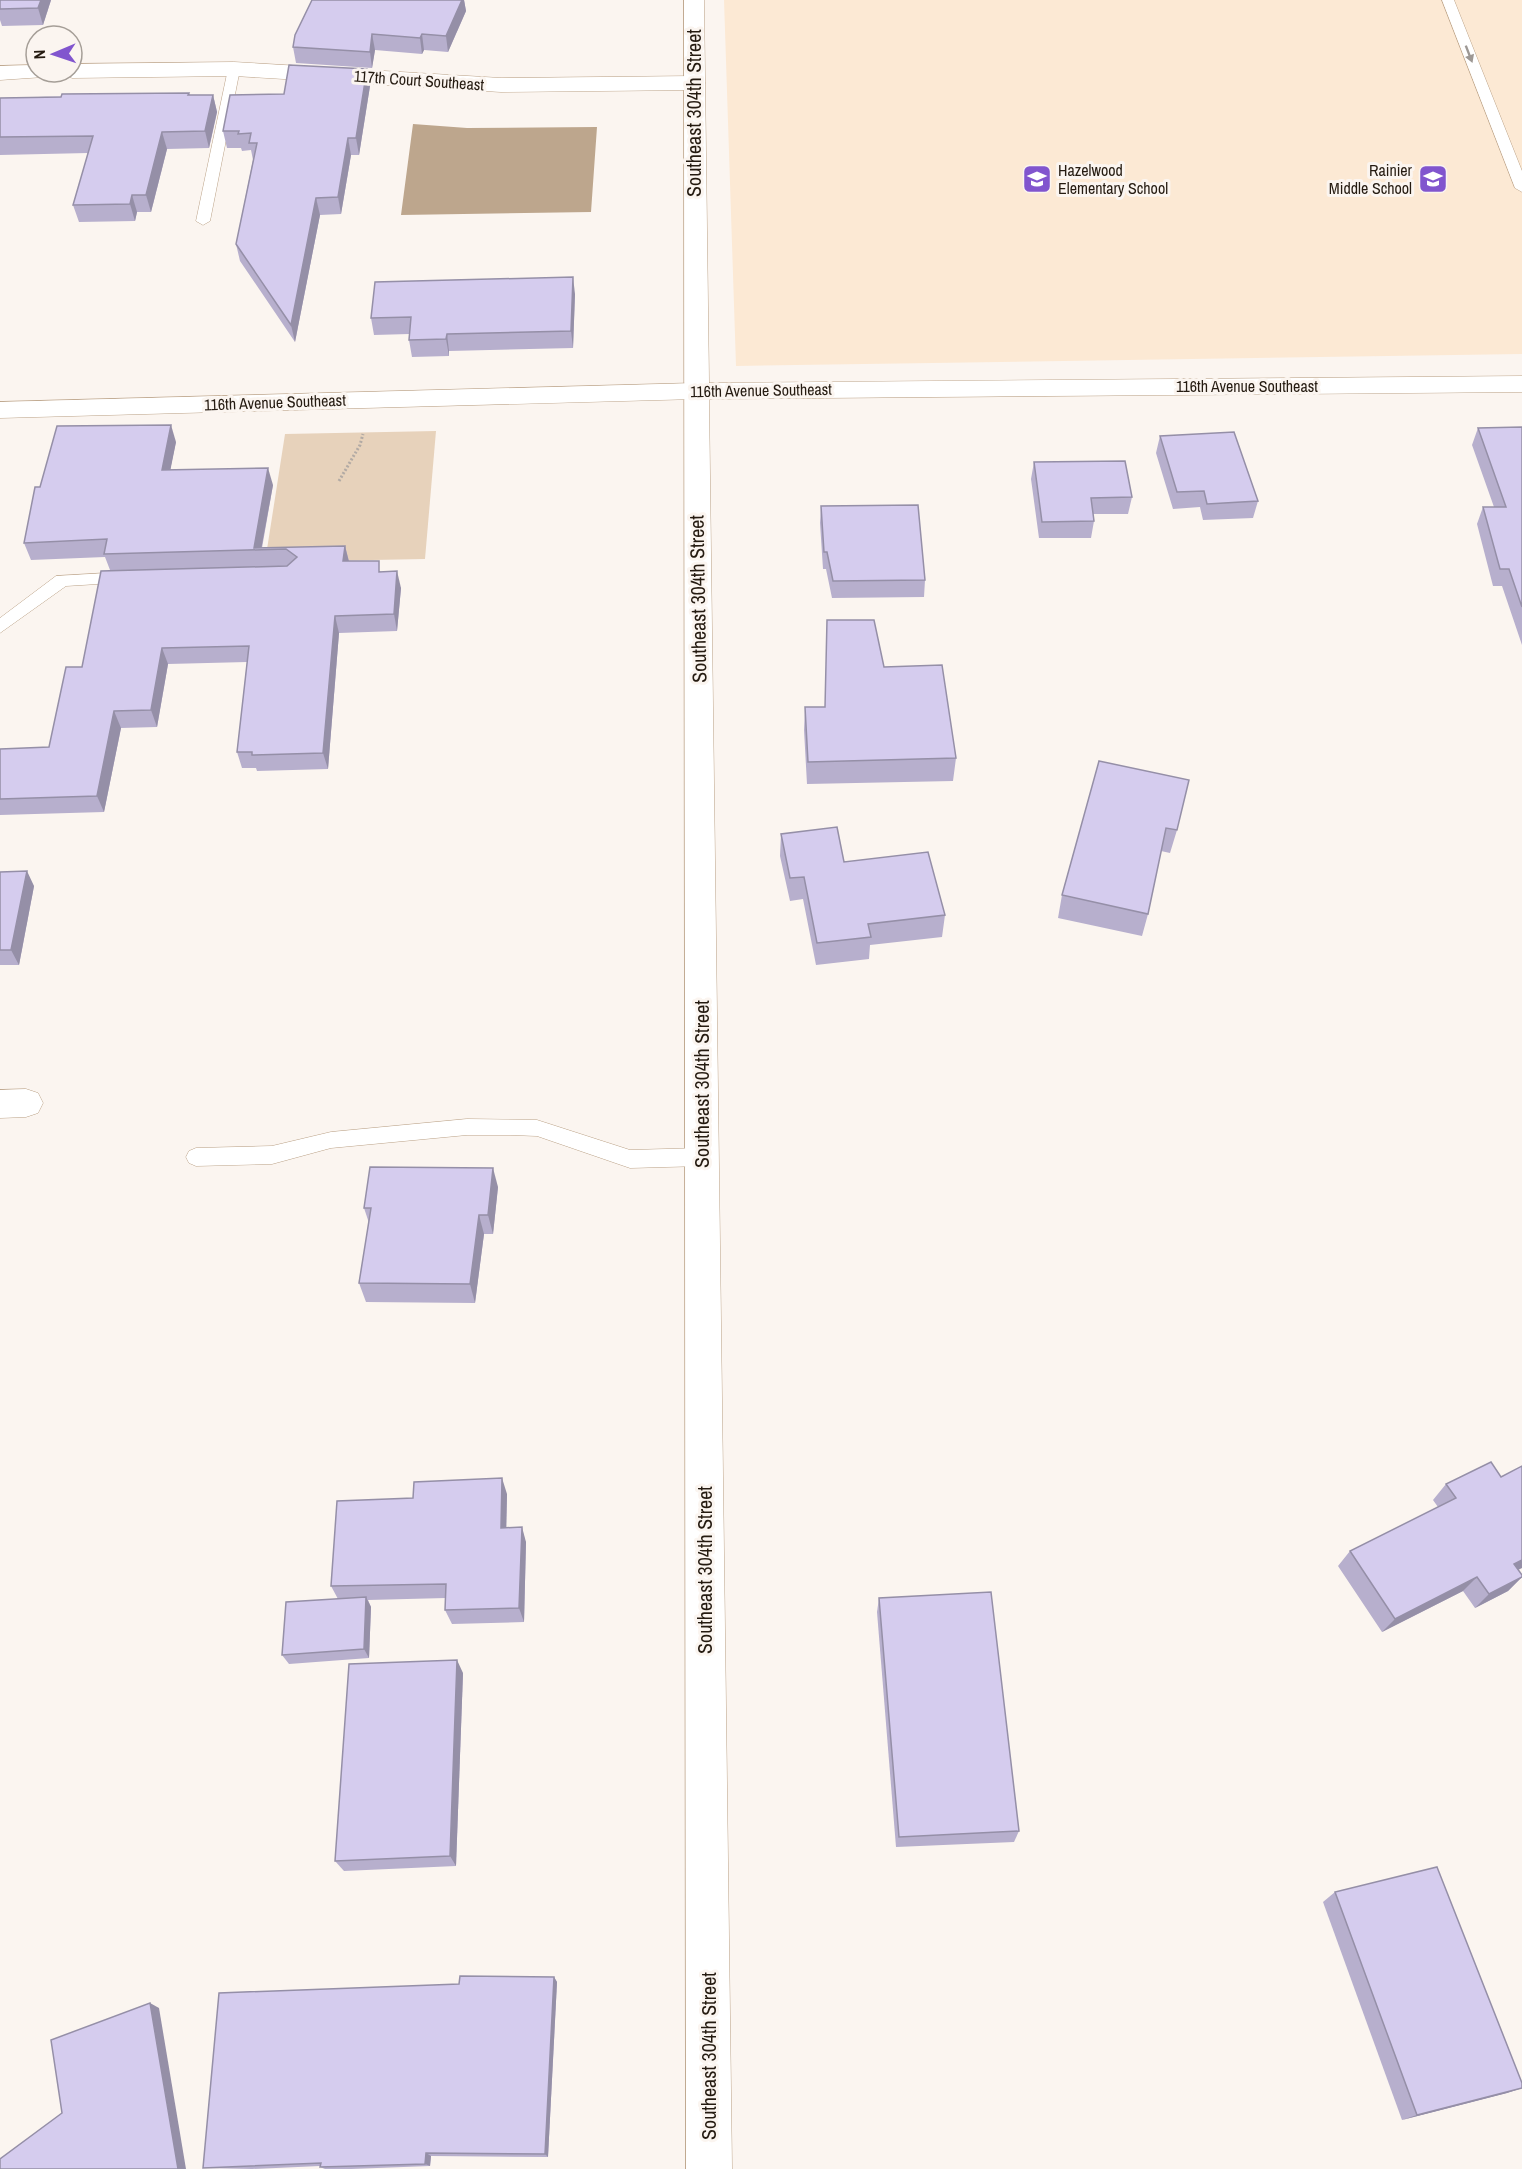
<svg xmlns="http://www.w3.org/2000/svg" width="1522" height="2169" font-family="'Archivo Narrow',sans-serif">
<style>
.built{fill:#fce9d4}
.green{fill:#e7d2bb}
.water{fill:#bda68d}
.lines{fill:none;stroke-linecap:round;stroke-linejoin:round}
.service-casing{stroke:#bba287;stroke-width:1}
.minor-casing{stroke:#bba287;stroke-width:1}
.tertiary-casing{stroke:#bba287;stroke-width:1}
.path{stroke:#b2aaa4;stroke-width:3;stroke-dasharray:2 2;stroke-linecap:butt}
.service{fill:#fff;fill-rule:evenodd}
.minor{fill:#fff;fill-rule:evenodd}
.tertiary{fill:#fff;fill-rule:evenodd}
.wall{fill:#b7afcd}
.shaded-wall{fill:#958fa7}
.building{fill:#d5ccee;stroke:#958fa7;stroke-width:1.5}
.oneway{fill:#9d9894}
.labels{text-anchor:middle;stroke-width:6;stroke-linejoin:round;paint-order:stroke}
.far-street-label{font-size:16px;fill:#251b11;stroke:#fbf5f0}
.far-poi-label{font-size:16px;fill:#251b11;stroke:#fbf5f0;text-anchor:start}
.street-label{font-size:20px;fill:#251b11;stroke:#fbf5f0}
</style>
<rect width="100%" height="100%" fill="#fbf5f0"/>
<polygon class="built" points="724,0 1522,0 1522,354 736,366"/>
<polygon class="green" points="436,431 425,559 265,562 285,434"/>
<polygon class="water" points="413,124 467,128 597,127 591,212 401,215"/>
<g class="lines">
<g class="service-casing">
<g id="service">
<polygon points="1442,0 1454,0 1522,171 1522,192 1515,188"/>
<polygon points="234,65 240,69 210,221 203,225 196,221 228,69"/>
<polygon points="124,572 130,574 132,578 130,582 66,586 0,633 0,618 56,576"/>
<polygon points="467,1119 537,1120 630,1150 702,1148 709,1151 712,1157 709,1163 702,1166 630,1168 537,1136 511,1135 467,1135 331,1148 272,1164 196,1166 189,1163 186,1157 189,1151 196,1148 272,1146 331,1132"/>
</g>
</g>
<g class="minor-casing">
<g id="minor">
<polygon points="234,62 501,78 694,76 702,78 705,83 702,88 694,90 501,92 234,76 72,78 62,72 72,72 72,64"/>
<polygon points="36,65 36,72 47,72 44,77 0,80 0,66"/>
<polygon points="696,383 705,385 709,391 705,397 696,399 0,418 0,402"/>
<polygon points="26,1089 38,1093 43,1103 38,1113 26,1117 0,1118 0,1090"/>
</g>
</g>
<g class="tertiary-casing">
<polygon id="tertiary" points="684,0 704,0 709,383 1522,376 1522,392 709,399 732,2169 686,2169"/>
</g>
<polyline class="path" points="339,481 360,445 363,434"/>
<use href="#service" class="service"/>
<use href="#minor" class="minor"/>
<use href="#tertiary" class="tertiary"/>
</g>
<g class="wall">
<polygon points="0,0 51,0 43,25 2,26 0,20"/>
<polygon points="312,0 464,0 466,11 448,52 424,50 422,54 375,50 372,68 296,63 293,47"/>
<polygon points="367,69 370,86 359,155 351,155 341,214 320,215 295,342 240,261 236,244 253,160 251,150 242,151 241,148 227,148 223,131 284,94"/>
<polygon points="189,93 190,95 213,95 217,112 209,148 167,149 151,212 137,212 135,221 79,222 73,205 88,153 0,155 0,98"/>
<polygon points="575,294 573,348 449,351 449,356 412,357 409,340 409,334 374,335 371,318"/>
<polygon points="1522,427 1522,645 1502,586 1493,586 1477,524 1483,507 1494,507 1472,445 1478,428"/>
<polygon points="1160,436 1258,501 1253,518 1203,520 1200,507 1173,509 1156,453"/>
<polygon points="176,442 170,470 273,485 262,548 345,546 349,561 382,572 401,588 397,631 339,633 328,769 257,771 256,768 242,768 237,752 247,662 168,664 157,727 121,728 104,812 0,815 0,749 49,747 82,667 110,570 105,557 31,560 24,543 40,487"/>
<polygon points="1034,462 1132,497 1128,514 1093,514 1094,521 1091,538 1039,538 1031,479"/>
<polygon points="821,506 925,580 924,597 832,598 826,569 823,569 820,523"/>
<polygon points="884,667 956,758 953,781 807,784 804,730 805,707 825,707"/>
<polygon points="1099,761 1177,830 1170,853 1161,851 1148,914 1142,936 1058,918 1062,895"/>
<polygon points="781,834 844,862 945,915 942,937 870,945 869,959 816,965 803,899 790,901 780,856"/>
<polygon points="0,872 34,886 19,965 0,965"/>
<polygon points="498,1187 493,1234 484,1234 475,1303 366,1302 359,1283 369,1223 364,1208"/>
<polygon points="1446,1484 1518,1570 1522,1577 1508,1591 1475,1608 1463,1591 1382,1632 1338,1566 1350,1551 1438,1507 1433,1500"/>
<polygon points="507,1494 506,1528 526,1542 524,1622 452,1624 445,1610 446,1598 368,1600 371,1607 369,1658 289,1664 282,1655 338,1599 331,1586"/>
<polygon points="879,1598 1019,1831 1014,1842 896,1847 877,1612"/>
<polygon points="463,1673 456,1866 344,1871 335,1861"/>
<polygon points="1335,1892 1522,2088 1507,2093 1402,2120 1323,1902"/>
<polygon points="554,1977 557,1982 548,2157 431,2156 430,2166 351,2169 325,2169 320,2167 320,2166 252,2169 203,2168 459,1984"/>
</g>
<g class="shaded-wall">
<polygon points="41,0 51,0 43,25 38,8"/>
<polygon points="462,0 464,0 466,11 448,52 446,36"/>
<polygon points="372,34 375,50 372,68 370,52"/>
<polygon points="422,34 424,50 422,54 420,38"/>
<polygon points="367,69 370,86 359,155 356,138"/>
<polygon points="213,95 217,112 209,148 205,131"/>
<polygon points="162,132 167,149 151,212 146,195"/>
<polygon points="348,138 351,155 341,214 338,197"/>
<polygon points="132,195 137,212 135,221 130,204"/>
<polygon points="316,198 320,215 295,342 291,325"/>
<polygon points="573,277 575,294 573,348 571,331"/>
<polygon points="447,334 449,351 449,356 446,339"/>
<polygon points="171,425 176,442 167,487 162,470"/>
<polygon points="268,468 273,485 261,550 254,548"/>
<polygon points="345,546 349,562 343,561"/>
<polygon points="397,571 401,588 397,631 394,614"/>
<polygon points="335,616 339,633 328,769 323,753"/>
<polygon points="162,648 168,664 157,727 151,710"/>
<polygon points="114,711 121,728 104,812 97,796"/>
<polygon points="27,871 34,886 19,965 11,950"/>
<polygon points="493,1168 498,1187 493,1234 488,1215"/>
<polygon points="479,1215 484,1234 475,1303 470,1284"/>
<polygon points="502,1478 507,1494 506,1543 501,1528"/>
<polygon points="522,1527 526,1542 524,1622 519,1608"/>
<polygon points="1522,1560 1522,1568 1500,1579 1514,1564"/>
<polygon points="1477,1577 1463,1591 1382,1632 1395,1619"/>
<polygon points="1522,1577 1508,1591 1475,1608 1489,1594"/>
<polygon points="366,1597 371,1607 369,1658 364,1649"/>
<polygon points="457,1660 463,1673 456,1866 450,1856"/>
<polygon points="554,1977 557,1982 548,2157 545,2154"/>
<polygon points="150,2003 159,2008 186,2169 178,2169"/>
<polygon points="1522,2088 1507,2093 1402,2120 1417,2115"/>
<polygon points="426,2153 431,2156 430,2166 425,2164"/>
</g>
<g class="building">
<polygon points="0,0 41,0 38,8 0,9"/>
<polygon points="312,0 462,0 446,36 422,34 420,38 372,34 370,52 293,47 295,35"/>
<polygon points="289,65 367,69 356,138 348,138 338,197 316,198 291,325 236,244 257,143 249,143 251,133 238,134 239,131 223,131 230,95 284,94"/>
<polygon points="189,93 188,95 213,95 205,131 162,132 146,195 132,195 130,204 73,205 93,136 0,137 0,98 61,97 62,94"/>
<polygon points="573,277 571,331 447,334 446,339 409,340 411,317 371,318 375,282"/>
<polygon points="171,425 162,470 268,468 254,548 345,546 343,561 379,561 379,572 397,571 394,614 335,616 323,753 252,755 252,752 237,752 249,646 162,648 151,710 114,711 97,796 0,799 0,749 49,747 66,667 82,667 101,571 287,566 297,557 286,549 104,554 107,539 24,543 35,487 40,487 57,426"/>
<polygon points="1522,427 1522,607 1509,569 1500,569 1483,507 1506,507 1478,428"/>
<polygon points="1234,432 1258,501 1207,504 1204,491 1177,492 1160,436"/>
<polygon points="1125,461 1132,497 1091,498 1094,521 1042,522 1034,462"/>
<polygon points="918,505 925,580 833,581 827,552 824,552 821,506"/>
<polygon points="827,620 874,620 884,667 942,665 956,758 808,762 805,707 825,707"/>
<polygon points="1099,761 1189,780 1177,830 1166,828 1148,914 1062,895"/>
<polygon points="837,827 844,862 928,852 945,915 868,924 871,937 817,943 804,877 790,878 781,834"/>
<polygon points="27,871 11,950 0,950 0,872"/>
<polygon points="370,1167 493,1168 488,1215 479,1215 470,1284 359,1283 371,1208 364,1208"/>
<polygon points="1491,1462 1501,1477 1522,1466 1522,1560 1514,1564 1522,1575 1522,1577 1489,1594 1477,1577 1395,1619 1350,1551 1456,1498 1446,1484"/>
<polygon points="502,1478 501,1528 522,1527 519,1608 445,1610 446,1584 331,1586 337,1501 413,1498 414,1482"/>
<polygon points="991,1592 1019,1831 899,1837 879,1598"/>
<polygon points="366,1597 364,1649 282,1655 286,1602"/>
<polygon points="457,1660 450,1856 335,1861 349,1664"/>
<polygon points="1437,1867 1522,2083 1522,2088 1417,2115 1335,1892"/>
<polygon points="460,1976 554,1977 545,2154 426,2153 425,2164 320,2167 321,2163 203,2168 219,1993 459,1984"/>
<polygon points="150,2003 178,2169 0,2169 0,2159 62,2113 51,2040"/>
</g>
<defs><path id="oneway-solid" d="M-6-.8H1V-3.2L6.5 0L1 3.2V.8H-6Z" transform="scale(1.5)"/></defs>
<use class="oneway" href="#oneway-solid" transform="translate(1469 54) rotate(69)"/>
<defs>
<g id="school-square" transform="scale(1.5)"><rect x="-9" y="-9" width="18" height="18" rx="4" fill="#8155ce" stroke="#fbf5f0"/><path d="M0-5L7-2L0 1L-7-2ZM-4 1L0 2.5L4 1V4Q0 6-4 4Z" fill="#fff"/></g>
</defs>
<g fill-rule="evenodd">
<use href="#school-square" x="1037" y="179"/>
<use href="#school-square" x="1433" y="179"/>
</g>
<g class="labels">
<g class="far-street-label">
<text transform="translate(419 80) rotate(4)" y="6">117th Court Southeast</text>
<text x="1247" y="392">116th Avenue Southeast</text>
<text transform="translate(761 390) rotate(-1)" y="6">116th Avenue Southeast</text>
<text transform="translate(275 402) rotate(-2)" y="6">116th Avenue Southeast</text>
</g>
<g class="far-poi-label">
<text x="1058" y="176">Hazelwood<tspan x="1058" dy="18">Elementary School</tspan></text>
<text x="1412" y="176" text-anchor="end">Rainier<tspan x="1412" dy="18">Middle School</tspan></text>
</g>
<g class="street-label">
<text transform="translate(694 113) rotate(-90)" y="7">Southeast 304th Street</text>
<text transform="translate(698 599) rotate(-91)" y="7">Southeast 304th Street</text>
<text transform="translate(702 1084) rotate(-90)" y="7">Southeast 304th Street</text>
<text transform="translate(705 1570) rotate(-90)" y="7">Southeast 304th Street</text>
<text transform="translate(709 2056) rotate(-90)" y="7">Southeast 304th Street</text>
</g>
</g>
<g transform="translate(54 54) rotate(268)"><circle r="28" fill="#fbf5f0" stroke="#a59e97" stroke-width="1.5"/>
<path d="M0-4.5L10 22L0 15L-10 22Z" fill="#8155ce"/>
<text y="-9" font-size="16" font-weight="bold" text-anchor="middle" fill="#251b11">N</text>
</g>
</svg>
